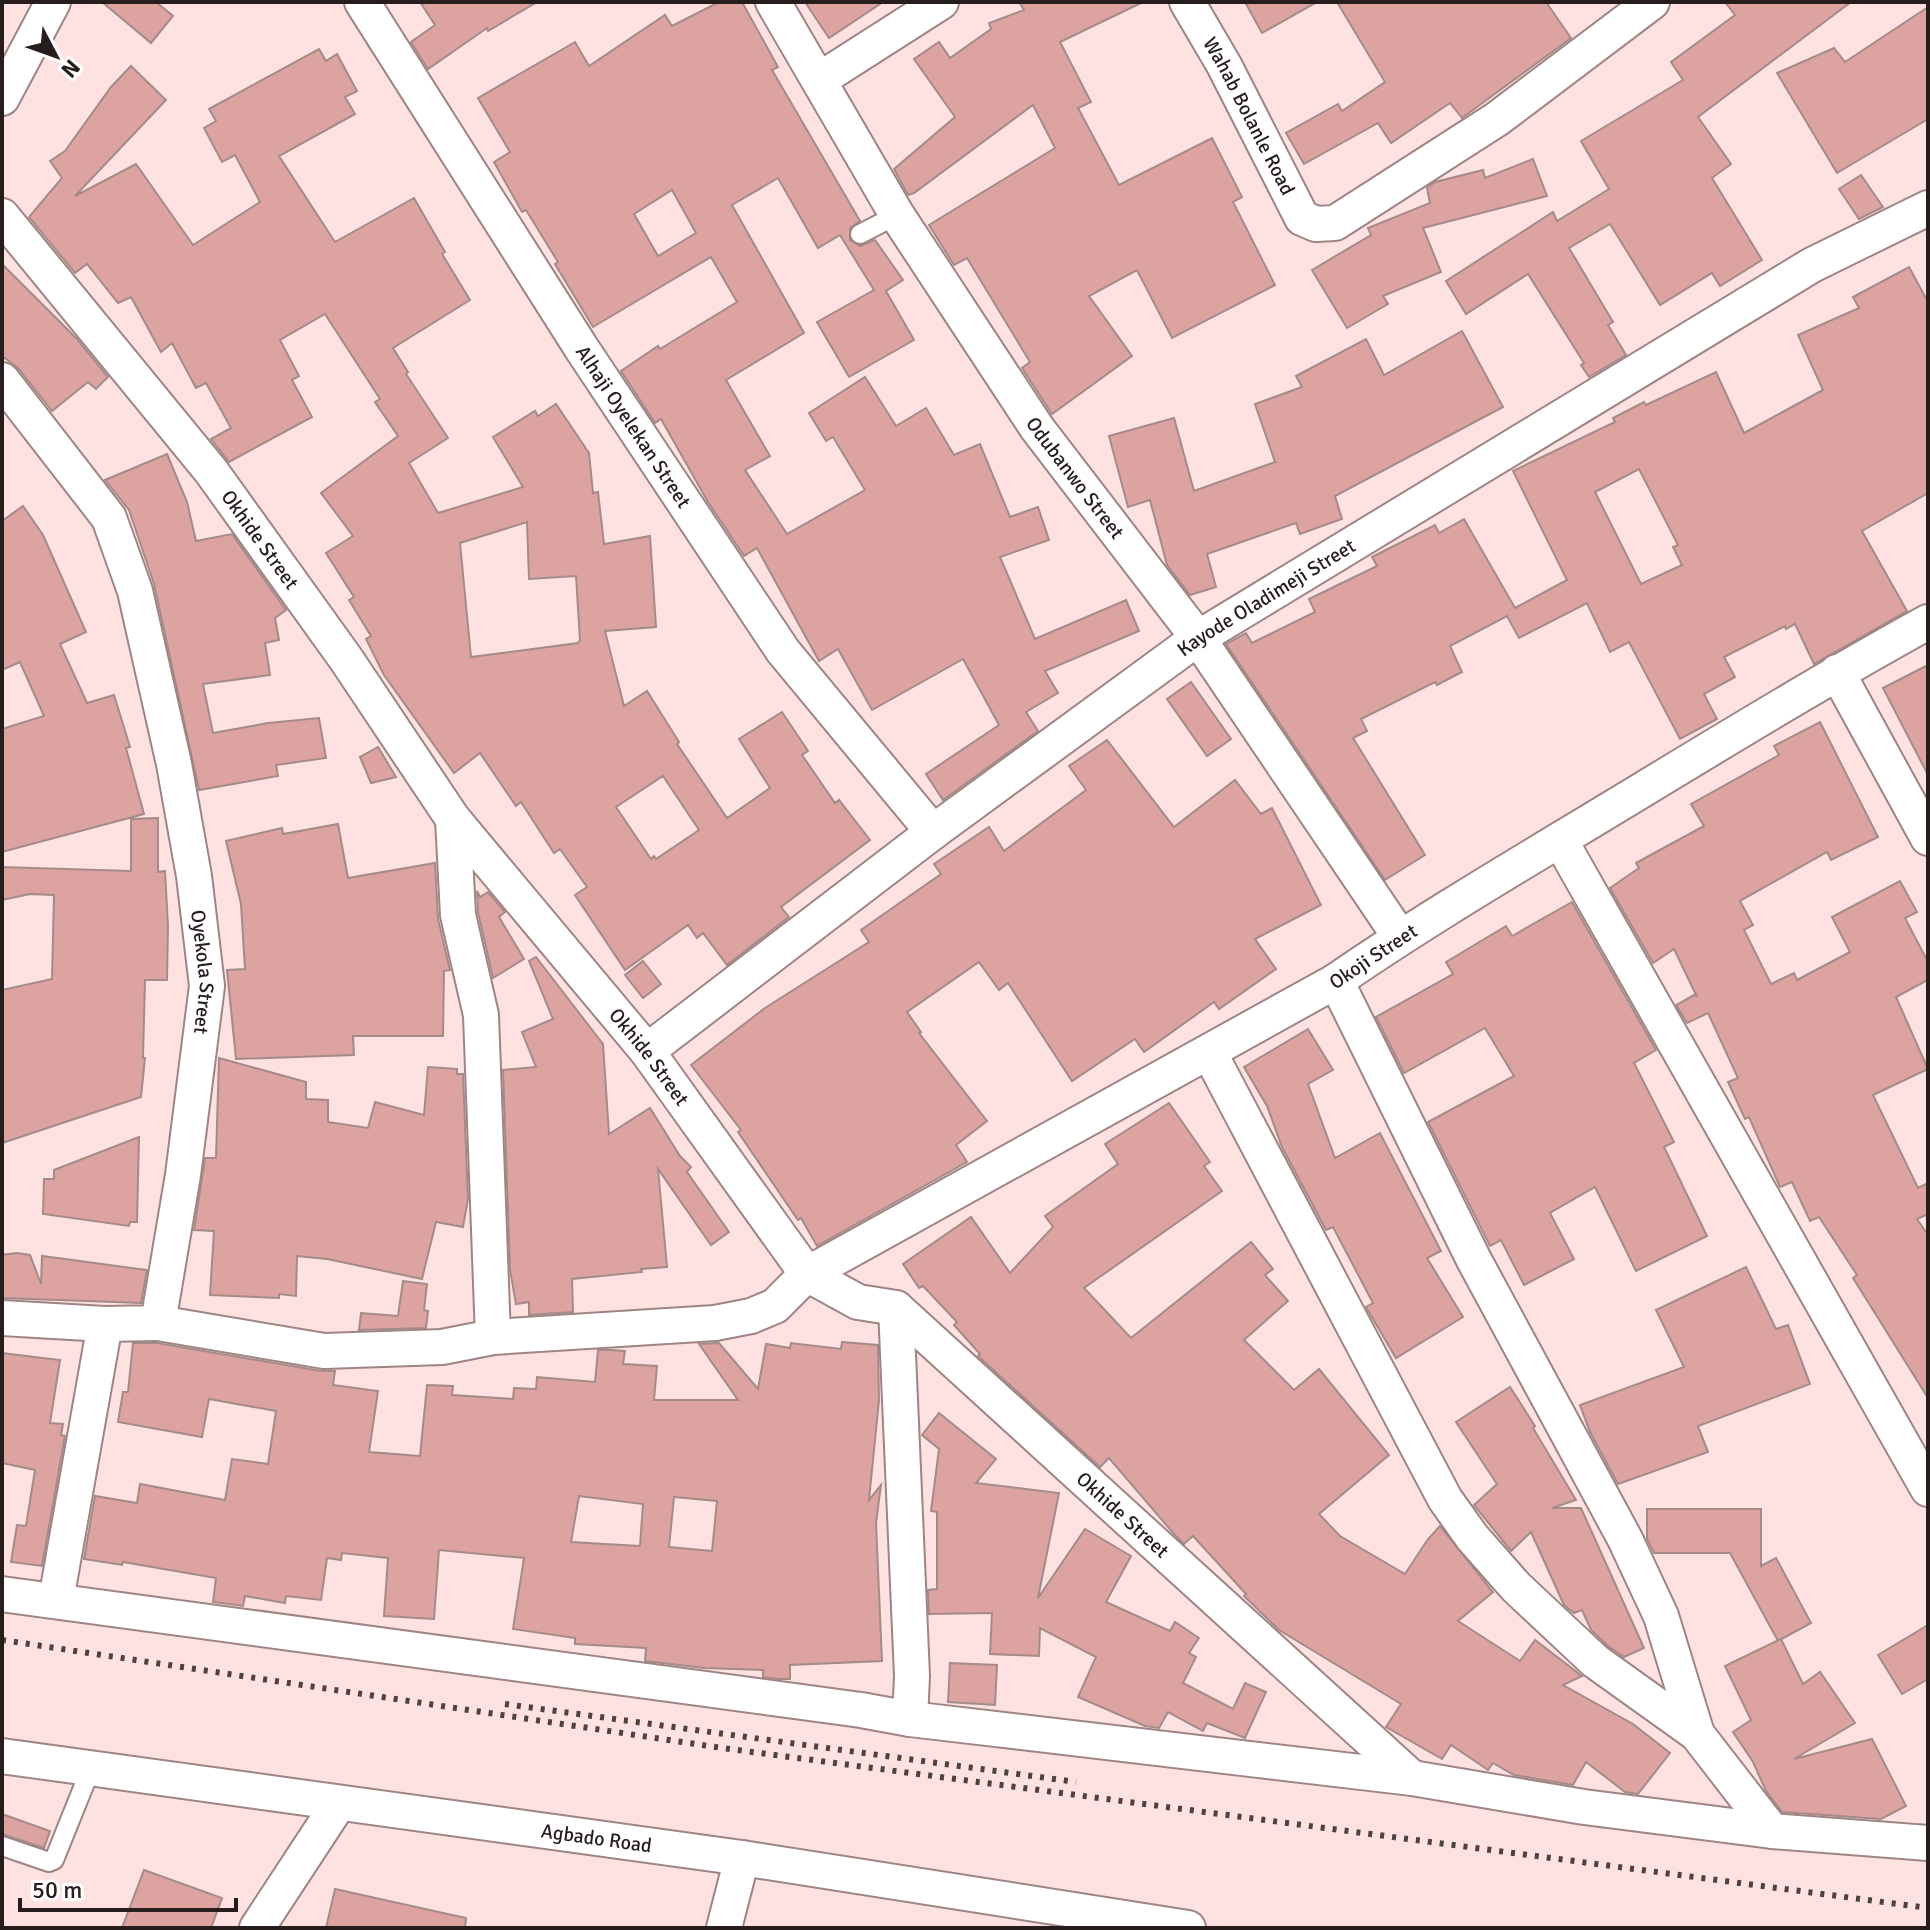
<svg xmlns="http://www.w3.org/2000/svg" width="1930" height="1930" font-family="Signika,sans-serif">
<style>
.building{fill:#dca3a1;stroke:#a48b8a;stroke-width:2;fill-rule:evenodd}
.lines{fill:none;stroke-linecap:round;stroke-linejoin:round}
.service-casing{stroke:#9e8584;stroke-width:22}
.minor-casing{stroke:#9e8584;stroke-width:38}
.service{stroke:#fff;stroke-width:18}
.minor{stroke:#fff;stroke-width:34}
.rail{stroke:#4e4241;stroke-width:6;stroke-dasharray:4 8;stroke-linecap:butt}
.labels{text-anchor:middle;stroke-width:7;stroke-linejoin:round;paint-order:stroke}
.street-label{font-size:20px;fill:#261d1c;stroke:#fff}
</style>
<rect width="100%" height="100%" fill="#fee2e1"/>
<g class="building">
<polygon points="102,2 156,2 173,16 151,43"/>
<polygon points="420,2 537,2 488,31 487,28 428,69 411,42 435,25"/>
<path d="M719 2H742L778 67 772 70 860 221 850 228V240L860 246 875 240 903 280 886 291 914 340 849 377 817 322 874 290 840 235 818 248 778 178 732 205 804 333 726 380 770 456 745 470 787 534 865 490 833 437 826 441 809 413 865 377 896 426 926 408 954 455 980 444 1010 517 1038 507 1049 540 1000 557 1035 639 1126 600 1139 631 1045 671 1058 693 1026 712 1038 731 943 800 926 774 999 725 963 659 872 710 838 649 819 661 757 548 744 556 708 502 661 419 655 423 621 371 658 346 660 349 737 302 711 257 593 327 555 264 558 262 526 210 522 212 494 162 510 152 478 98 575 42 589 66 665 15 672 26ZM672 190 696 233 658 256 634 214Z"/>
<polygon points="805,2 883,2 829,38"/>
<polygon points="1019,2 1143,2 1060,42 1091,102 1078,108 1119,185 1212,138 1242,197 1233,202 1275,285 1172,338 1137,270 1089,296 1132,356 1052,414 1022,368 1030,362 967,258 954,265 929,225 1055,148 1033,105 914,193 908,195 894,169 955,117 914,59 939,42 950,58 991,29 989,23 1024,10"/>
<polygon points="1245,2 1317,2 1262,33"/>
<polygon points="1337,2 1546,2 1571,38 1462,118 1450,103 1391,143 1378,123 1304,164 1286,133 1338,104 1342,111 1385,82"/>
<polygon points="1725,2 1851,2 1698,117 1731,164 1712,178 1762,260 1720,286 1712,273 1660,305 1610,224 1569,248 1613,322 1608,325 1626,355 1589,377 1581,365 1584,363 1528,274 1466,314 1446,281 1553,212 1557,221 1609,189 1581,141 1683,80 1671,62 1735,15"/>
<polygon points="1928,7 1928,119 1837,173 1777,73 1834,48 1845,62"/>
<path d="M319 49 326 61 337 54 357 91 345 97 355 114 279 156 335 242 414 198 445 252 442 254 470 300 393 348 408 372 406 374 448 438 409 463 438 513 523 487 493 437 535 411 538 416 556 404 589 453 593 493 598 492 604 544 650 536 656 627 605 631 624 706 647 691 679 742 677 744 727 818 770 788 739 739 782 712 808 751 802 755 835 803 839 800 870 840 781 907 789 917 727 965 703 933 697 938 688 925 625 970 575 895 587 887 560 849 554 853 521 802 516 806 480 753 454 773 384 675 366 639 371 636 349 600 354 597 326 553 353 536 321 493 398 436 375 402 380 399 325 314 280 340 299 376 292 380 312 417 229 462 211 439 231 428 206 383 196 388 172 343 161 352 131 297 118 303 87 264 75 273 29 217 62 178 50 161 65 151 111 87 131 66 166 100 75 196 136 164 193 245 260 202 235 155 222 162 204 128 216 121 209 109ZM527 522 529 579 576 576 580 640 578 643 471 657 460 543ZM663 776 699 830 656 859 654 856 651 859 616 807Z"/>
<polygon points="1533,159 1547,196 1423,228 1441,272 1383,296 1388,304 1347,328 1312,270 1371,235 1368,228 1430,203 1427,188 1435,182 1483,170 1485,178"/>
<polygon points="1861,175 1883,207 1859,219 1839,189"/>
<polygon points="2,264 77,339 108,377 96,389 88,382 52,411 18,368 2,356"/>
<path d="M1909 267 1928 302V493L1862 531 1907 611 1814 664 1795 624 1786 629 1785 626 1724 657 1735 677 1704 694 1717 719 1680 739 1629 642 1610 652 1587 603 1519 638 1507 616 1450 646 1462 672 1437 685 1435 682 1361 719 1367 731 1353 738 1425 855 1385 880 1226 644 1246 633 1252 643 1315 612 1309 599 1377 566 1372 557 1435 525 1439 533 1464 519 1515 608 1567 580 1513 471 1615 422 1613 418 1644 402 1646 405 1716 372 1744 433 1823 390 1798 335 1859 308 1853 297ZM1639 469 1678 545 1673 547 1682 565 1641 584 1595 492Z"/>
<polygon points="1462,331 1503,407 1335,496 1342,519 1300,534 1296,523 1207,554 1216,587 1190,595 1167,565 1150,500 1128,507 1109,436 1174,418 1194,491 1275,462 1255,404 1302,387 1296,376 1366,339 1384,375"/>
<polygon points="167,454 187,502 196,541 232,534 286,610 275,618 279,640 265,643 270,675 203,684 213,733 268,723 319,718 326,758 276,765 278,776 199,790 154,584 129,510 105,480"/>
<polygon points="23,506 43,535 86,632 60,644 87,703 114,695 130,747 126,748 144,814 2,852 2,729 44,716 20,662 2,670 2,521"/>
<polygon points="1928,665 1928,775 1883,688"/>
<polygon points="1191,682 1231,739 1207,756 1167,699"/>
<polygon points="1820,722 1878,837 1831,860 1827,852 1740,901 1753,925 1744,930 1771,984 1794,973 1797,980 1850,952 1832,917 1900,881 1917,912 1905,918 1928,962 1928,980 1896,997 1928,1069 1873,1095 1918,1188 1928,1183 1928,1214 1917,1219 1928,1235 1928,1398 1853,1278 1857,1275 1819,1217 1810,1221 1792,1182 1780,1187 1749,1117 1745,1119 1728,1082 1738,1078 1708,1013 1687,1023 1676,1005 1696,994 1697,997 1674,949 1653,963 1610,888 1639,868 1636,863 1704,826 1691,804 1779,755 1774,746"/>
<polygon points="1107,740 1174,827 1235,780 1261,814 1272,808 1321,905 1255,939 1276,969 1219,1009 1214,1002 1144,1052 1135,1039 1072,1081 1008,983 999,990 979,962 907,1012 921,1032 919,1033 987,1121 956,1145 967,1162 817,1246 801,1218 798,1220 738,1132 741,1130 691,1065 765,1008 869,942 861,930 941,874 934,864 989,827 1004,851 1086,790 1069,766"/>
<polygon points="378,747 396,777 371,783 360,757"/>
<polygon points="158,818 158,872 165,871 168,926 167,980 145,980 143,1058 145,1058 141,1097 2,1143 2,990 52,979 54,895 30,894 2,900 2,867 131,871 131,819"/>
<polygon points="338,824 348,878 435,863 438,919 450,970 444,971 443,1036 353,1036 354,1055 236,1059 227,970 245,969 241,904 226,841 282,828 283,834"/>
<polygon points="477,891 480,897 488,892 505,912 499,917 524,959 493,978 478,912"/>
<polygon points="1572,902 1656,1050 1634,1063 1674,1142 1664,1147 1707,1236 1636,1271 1595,1187 1550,1213 1574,1259 1524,1285 1501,1240 1490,1246 1428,1122 1514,1076 1485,1028 1404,1073 1376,1017 1453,974 1446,962 1506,926 1512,936"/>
<polygon points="536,957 603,1044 609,1134 650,1108 680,1156 691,1167 687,1172 729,1232 711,1245 658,1169 667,1267 641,1269 642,1272 572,1279 573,1312 529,1315 529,1302 516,1304 510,1270 503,1070 536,1067 522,1032 553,1019 529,961"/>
<polygon points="643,961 661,984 643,998 625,975"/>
<polygon points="1308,1029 1333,1070 1308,1084 1335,1158 1380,1133 1441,1251 1427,1258 1463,1317 1396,1358 1366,1307 1373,1303 1333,1227 1326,1230 1282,1147 1267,1106 1244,1067"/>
<polygon points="219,1058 306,1082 306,1099 328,1100 328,1122 368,1128 375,1102 424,1115 428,1067 457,1069 457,1074 463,1074 468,1199 463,1227 436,1222 422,1279 327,1259 297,1256 296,1296 279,1294 279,1298 210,1295 214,1231 194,1230 205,1158 216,1158"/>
<polygon points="1169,1103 1210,1162 1204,1166 1222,1191 1084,1288 1131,1338 1251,1242 1273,1269 1265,1275 1288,1301 1244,1340 1294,1390 1319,1369 1389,1455 1319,1514 1340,1536 1405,1574 1428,1539 1440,1526 1493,1592 1458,1621 1520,1661 1535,1640 1582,1676 1563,1685 1633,1724 1670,1753 1638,1794 1625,1792 1586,1762 1573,1785 1514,1775 1493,1763 1488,1770 1451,1745 1442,1759 1386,1727 1401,1704 1279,1630 1244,1596 1246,1594 1193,1536 1184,1544 1174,1534 1109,1458 1100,1467 978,1356 980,1354 954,1325 957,1322 923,1286 919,1288 903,1264 971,1217 1010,1273 1053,1227 1045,1216 1118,1164 1105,1144"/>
<polygon points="139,1137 137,1222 130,1222 129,1226 43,1214 44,1179 54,1179 54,1170"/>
<polygon points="17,1253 30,1255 41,1284 42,1256 147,1270 141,1303 2,1298 2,1255"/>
<polygon points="1746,1267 1776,1329 1788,1325 1810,1384 1698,1426 1708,1452 1618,1484 1590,1432 1580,1405 1684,1367 1656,1310"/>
<polygon points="403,1281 427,1284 424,1310 428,1311 426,1328 359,1330 361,1313 398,1316"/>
<path d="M842 1342 878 1345 879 1400 869 1500 881 1485 876 1523 882 1661 790 1665V1679H778L763 1677V1670L704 1668 645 1661 646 1648 575 1644V1638L513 1629 524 1558 439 1550 434 1619 384 1616 388 1558 342 1553 341 1560 327 1558 321 1600 286 1596 285 1603 245 1596 243 1606 213 1602 216 1578 123 1562 122 1565 84 1559 95 1496 137 1503 140 1484 225 1500 232 1459 268 1464 276 1411 209 1399 202 1437 118 1422 123 1392H128L133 1343H157L321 1371H335L333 1385 378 1391 369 1452 420 1456 427 1385 453 1386 452 1395 513 1399 514 1388 536 1389 537 1377 595 1382 598 1350H611L625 1351 623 1364 657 1366 654 1400H738L699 1344 719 1343 758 1389 766 1344 790 1348 791 1343 841 1349ZM579 1496 643 1504 640 1546 571 1542ZM674 1497 717 1501 712 1551 669 1547Z"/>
<polygon points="2,1353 60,1360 50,1423 63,1424 61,1435 65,1436 42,1566 11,1562 17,1525 26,1526 35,1470 2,1463"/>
<polygon points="1510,1387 1535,1426 1533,1428 1576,1500 1552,1508 1581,1508 1644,1648 1624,1657 1608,1646 1591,1630 1582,1610 1574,1613 1564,1605 1531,1532 1511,1551 1474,1505 1497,1484 1456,1422"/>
<polygon points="939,1413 996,1459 976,1483 1059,1493 1038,1598 1085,1529 1131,1556 1106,1602 1170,1631 1175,1622 1199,1638 1189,1653 1196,1657 1183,1683 1233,1709 1245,1683 1266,1692 1245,1738 1207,1723 1203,1731 1168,1712 1159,1728 1145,1726 1078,1697 1096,1657 1040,1628 1039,1656 990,1654 992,1613 929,1614 928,1590 937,1589 937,1512 931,1511 939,1449 922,1435"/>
<polygon points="1647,1509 1761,1509 1761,1566 1776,1558 1811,1623 1778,1641 1730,1553 1654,1553 1647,1539"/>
<polygon points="1928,1625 1928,1679 1902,1694 1878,1655"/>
<polygon points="1781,1639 1803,1684 1820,1672 1855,1723 1794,1759 1872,1739 1906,1806 1881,1819 1782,1812 1766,1791 1753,1762 1733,1732 1751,1720 1725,1666"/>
<polygon points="950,1663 997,1665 995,1705 948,1702"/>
<polygon points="2,1814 50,1831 44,1848 2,1834"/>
<polygon points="144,1870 222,1898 211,1928 122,1928"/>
<polygon points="335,1889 466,1918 465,1928 326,1928"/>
</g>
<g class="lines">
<g class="service-casing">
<g id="service">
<polyline points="860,234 897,215"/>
<polyline points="2,1846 49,1862 54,1860 91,1768"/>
</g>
</g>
<g class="minor-casing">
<g id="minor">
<path id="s1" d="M362 2 582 349 783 651 933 832"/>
<path id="s2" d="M773 2 897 215 1037 428 1198 638 1400 937"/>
<path id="s3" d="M1187 2 1224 65 1302 218 1316 224 1335 223 1497 119 1652 2"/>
<polyline points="819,80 941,2"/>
<polyline points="2,98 53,2"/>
<path id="s4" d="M2 216 211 471 346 659 453 819 647 1051 807 1274 858 1302 896 1308 1412 1778"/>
<path id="s5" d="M2 380 109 518 135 591 174 764 194 876 207 986 183 1175 158 1323 105 1324 56 1600"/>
<polyline points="1837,672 1928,838"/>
<polyline points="453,819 458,915 481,1015 493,1337"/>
<polyline points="1560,840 1928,1489"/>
<polyline points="1336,981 1474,1260 1625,1539 1661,1616 1697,1734"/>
<path id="s6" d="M647 1051 933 832 1198 638 1812 265 1928 208"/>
<polyline points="1209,1052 1445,1499 1472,1537 1516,1587 1595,1661 1697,1734 1772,1831"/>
<polyline points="896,1308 912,1676 910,1719"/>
<polyline points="2,1318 105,1324"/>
<path id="s7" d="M158 1323 324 1351 442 1347 493 1337 715 1323 751 1316 775 1306 807 1274 1336 981C1426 919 1520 864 1614 807 1718 744 1821 681 1928 622"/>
<polyline points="2,1594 861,1710 910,1719 1412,1778 1584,1807 1772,1831 1928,1843"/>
<path id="s8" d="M2 1756 742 1858 1188 1928"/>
<polyline points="257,1928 339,1803"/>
<polyline points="724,1928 742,1858"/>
</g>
</g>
<use href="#service" class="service"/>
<use href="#minor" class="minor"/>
<g class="rail">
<polyline points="2,1640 722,1748 1928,1908"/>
<polyline points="505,1704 1076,1782"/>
</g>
</g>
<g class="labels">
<g class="street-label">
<text dy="7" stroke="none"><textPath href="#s3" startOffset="130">Wahab Bolanle Road</textPath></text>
<text dy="7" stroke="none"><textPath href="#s1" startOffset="504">Alhaji Oyelekan Street</textPath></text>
<text dy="7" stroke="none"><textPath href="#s2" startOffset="564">Odubanwo Street</textPath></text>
<text dy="7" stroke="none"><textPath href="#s4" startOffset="414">Okhide Street</textPath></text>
<text dy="7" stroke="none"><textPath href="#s6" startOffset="768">Kayode Oladimeji Street</textPath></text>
<text dy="7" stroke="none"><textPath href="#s7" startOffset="1318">Okoji Street</textPath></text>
<text dy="7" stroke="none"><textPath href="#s5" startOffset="640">Oyekola Street</textPath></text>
<text dy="7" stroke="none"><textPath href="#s4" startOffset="1062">Okhide Street</textPath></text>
<text dy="7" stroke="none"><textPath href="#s4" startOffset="1734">Okhide Street</textPath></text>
<text dy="7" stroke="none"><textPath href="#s8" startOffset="600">Agbado Road</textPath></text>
</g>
</g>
<rect width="1930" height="1930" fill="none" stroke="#261d1c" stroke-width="8"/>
<g transform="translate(56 56) rotate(131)" stroke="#ffffff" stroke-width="6" paint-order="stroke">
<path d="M0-6L14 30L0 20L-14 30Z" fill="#261d1c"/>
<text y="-12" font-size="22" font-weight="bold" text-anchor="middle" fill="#261d1c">N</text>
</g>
<path d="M20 1898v12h216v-12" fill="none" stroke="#261d1c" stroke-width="4"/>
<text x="32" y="1898" font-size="24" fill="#261d1c" stroke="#ffffff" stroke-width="6" paint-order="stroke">50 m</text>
</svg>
